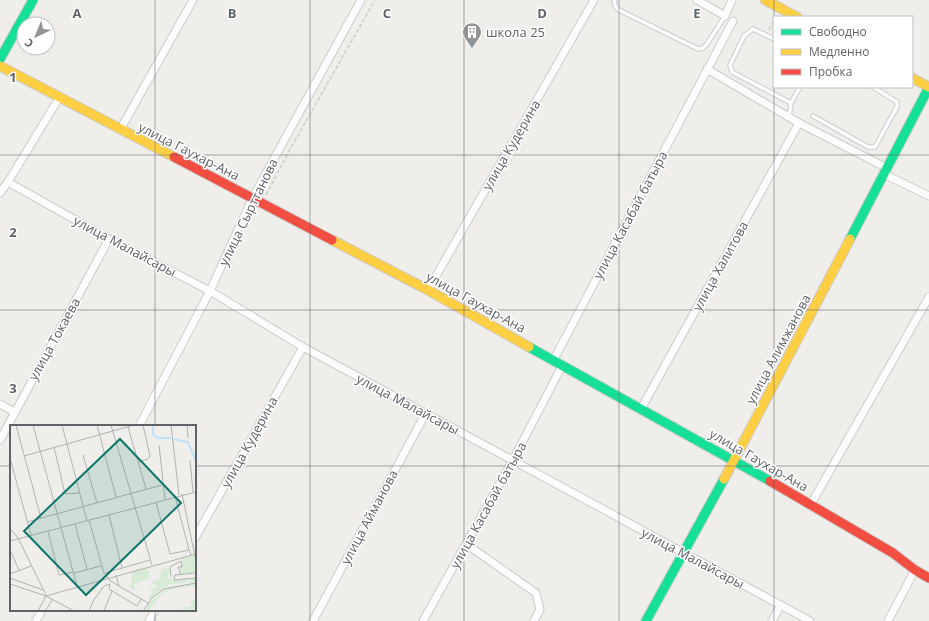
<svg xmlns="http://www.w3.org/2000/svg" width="929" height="621" font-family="'Open Sans',sans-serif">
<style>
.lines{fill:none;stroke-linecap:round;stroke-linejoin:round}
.lane-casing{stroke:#cbcccc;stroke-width:5.5}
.street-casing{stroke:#cbcccc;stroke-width:9}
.fast-casing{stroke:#cacacb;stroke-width:11}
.slow-casing{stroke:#cacacb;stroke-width:11}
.jam-casing{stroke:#cacacb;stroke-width:11}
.path{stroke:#cacfcc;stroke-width:1.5;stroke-dasharray:4 2;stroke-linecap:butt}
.lane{stroke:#fdfcfc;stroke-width:3.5}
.street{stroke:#fdfcfc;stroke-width:7}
.fast{stroke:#16e098;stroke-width:9}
.slow{stroke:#ffcf43;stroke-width:9}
.jam{stroke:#f24e42;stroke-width:9}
.grid{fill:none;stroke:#5f6368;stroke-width:1;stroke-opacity:0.55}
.labels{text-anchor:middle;stroke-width:3;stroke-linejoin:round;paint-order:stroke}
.poi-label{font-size:13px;fill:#5f6368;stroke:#fff;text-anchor:start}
.street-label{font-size:13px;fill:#5f6368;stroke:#fff}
.inset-river{fill:none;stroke:#bfe0f9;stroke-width:2}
.inset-road{fill:none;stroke:#b1b2b2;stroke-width:1}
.view{fill:#0f766e;fill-opacity:0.15;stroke:#0f766e;stroke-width:2}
.inset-edge{fill:none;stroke:#5f6368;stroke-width:2}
.grid-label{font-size:13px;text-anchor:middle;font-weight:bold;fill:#5f6368;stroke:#fff;stroke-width:3;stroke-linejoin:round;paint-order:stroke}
</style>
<rect width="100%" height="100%" fill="#efeeea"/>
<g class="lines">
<g class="lane-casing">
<g id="lane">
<polyline points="614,0 615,6 619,10 698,49 703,48 707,44 725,16"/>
<polyline points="774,39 753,29 744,36 730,65 732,72 791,103"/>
<polyline points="813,116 868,147 875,147 897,107 897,102 873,87"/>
<polyline points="789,117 791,103 800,87"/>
</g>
</g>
<g class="street-casing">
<g id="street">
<polyline points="697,0 725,16 732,0"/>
<polyline points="707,69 799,123 887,168"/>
<polyline points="120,130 193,0"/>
<polyline points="884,174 929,196"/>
<polyline points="8,182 109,239 210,291 303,347 810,621"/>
<polyline points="0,193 8,182 59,98"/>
<polyline points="428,290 594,0"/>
<polyline points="553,361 733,21"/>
<polyline points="0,404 14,412"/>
<polyline points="641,409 799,123"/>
<polyline points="139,426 210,291 252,199 361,0"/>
<polyline points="0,440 109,239"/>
<polyline points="811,504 929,297"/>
<polyline points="195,538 303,347"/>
<polyline points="466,544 536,593 540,610 534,621"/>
<polyline points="36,621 42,610"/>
<polyline points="149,621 155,610"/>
<polyline points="313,621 426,413"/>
<polyline points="423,621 513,460 562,366"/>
<polyline points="772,621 781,605"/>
<polyline points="888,621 915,570"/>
</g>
</g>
<g class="fast-casing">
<g id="fast">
<polyline points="0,59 33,0"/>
<polyline points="850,239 929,87"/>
<polyline points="529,347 770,481"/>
<polyline points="646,621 724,479"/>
</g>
</g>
<g class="slow-casing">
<g id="slow">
<polyline points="765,0 797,17"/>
<polyline points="0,66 174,157"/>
<polyline points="912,78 929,87"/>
<polyline points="332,240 428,290 529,347"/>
<polyline points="724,479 850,239"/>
</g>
</g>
<g class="jam-casing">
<g id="jam">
<polyline points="174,157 332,240"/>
<polyline points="770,481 893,553 915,570 929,578"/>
</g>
</g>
<g class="path">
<polyline points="769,30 774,20"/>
<polyline points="266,195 288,153 375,0"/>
</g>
<use href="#lane" class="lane"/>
<use href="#street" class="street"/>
<use href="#fast" class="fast"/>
<use href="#slow" class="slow"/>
<use href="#jam" class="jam"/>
</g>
<path class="grid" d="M155 0V426M310 0V621M464 0V621M619 0V621M774 0V17M774 87V621M0 155H929M0 310H929M0 466H11M195 466H929M155 610V621"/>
<defs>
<g id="building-pin" transform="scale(1)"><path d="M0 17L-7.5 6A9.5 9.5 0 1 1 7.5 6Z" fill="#919496" stroke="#fff"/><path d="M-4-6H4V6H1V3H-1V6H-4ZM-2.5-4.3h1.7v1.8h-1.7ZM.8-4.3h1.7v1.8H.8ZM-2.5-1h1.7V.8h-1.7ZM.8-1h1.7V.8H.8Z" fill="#fff"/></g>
</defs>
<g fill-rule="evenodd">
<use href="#building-pin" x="472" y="32"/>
</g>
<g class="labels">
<g class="poi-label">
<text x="486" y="37">школа 25</text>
</g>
<g class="street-label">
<text transform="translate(511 145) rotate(-60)" y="5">улица Кудерина</text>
<text transform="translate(189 151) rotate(27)" y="5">улица Гаухар-Ана</text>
<text transform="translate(248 212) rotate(-64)" y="5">улица Сырттанова</text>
<text transform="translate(630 215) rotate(-62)" y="5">улица Касабай батыра</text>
<text transform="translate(125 246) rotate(28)" y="5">улица Малайсары</text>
<text transform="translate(720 266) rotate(-61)" y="5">улица Халитова</text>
<text transform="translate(476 302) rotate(29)" y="5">улица Гаухар-Ана</text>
<text transform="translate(54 339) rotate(-61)" y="5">улица Токаева</text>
<text transform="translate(778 349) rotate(-62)" y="5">улица Алимжанова</text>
<text transform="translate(408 404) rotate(28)" y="5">улица Малайсары</text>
<text transform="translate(249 442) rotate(-61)" y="5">улица Кудерина</text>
<text transform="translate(759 460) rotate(30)" y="5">улица Гаухар-Ана</text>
<text transform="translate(488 505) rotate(-61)" y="5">улица Касабай батыра</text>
<text transform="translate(369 517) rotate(-62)" y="5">улица Айманова</text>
<text transform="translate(693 558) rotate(28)" y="5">улица Малайсары</text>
</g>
</g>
<g transform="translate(10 425)">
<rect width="186" height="186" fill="#efeeea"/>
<path d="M184 130 186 148 171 149 169 143 174 139H172V133ZM137 142 140 153 124 159 125 165 119 162 122 156 121 146ZM160 143 158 153 164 155 186 153V157L159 159 137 176 143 166 138 165 139 164 148 162 143 159V156L150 154 151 144ZM186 158V161L165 163 153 168 139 186H134L139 178 159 162ZM186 175V186H173V182H180L181 176Z" fill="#d8ebd6"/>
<path class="inset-river" d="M143 0V9L148 13H161M164 14 178 17 186 36"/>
<path class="inset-road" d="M6 0 31 93M23 0 67 161M52 0 77 96M87 0 106 72M101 0 142 140M161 0 169 70M177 0 178 13M118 2 136 64M149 20 155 74M44 22 55 69 69 68M73 30 87 78M14 31 124 0M0 33 21 110M180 35 183 67M129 37 138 34 140 31 133 0M172 69 186 136M165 71 179 125M146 77 160 129 179 125 181 130M99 90 112 143M79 95 94 148M17 97 152 60M65 99 77 144M0 103 8 113 36 170M38 106 49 150 63 147M0 116 186 67M0 125 9 145M64 148 91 141M0 149 21 141M106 150 109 161 138 178M171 150 168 142H172L171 136M161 152 160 142 171 136M0 153 33 165M164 155 165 150 186 148M164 155 186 153M0 159 36 171 64 186M100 159 99 164 127 181 131 174M109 161 99 155 95 148 140 135M28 186 36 171 186 129M35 186 43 174M79 186 83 176 94 161 100 159M94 186 102 166M133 186 142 173 154 164 186 158"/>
<path class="view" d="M110 14 171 78 76 170 14 106Z"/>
<rect width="186" height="186" class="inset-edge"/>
</g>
<g class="grid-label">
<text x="77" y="18">A</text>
<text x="232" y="18">B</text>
<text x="387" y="18">C</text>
<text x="542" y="18">D</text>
<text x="697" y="18">E</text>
<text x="13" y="82">1</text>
<text x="13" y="237">2</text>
<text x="13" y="393">3</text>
</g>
<rect x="773" y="16" width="140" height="72" fill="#ffffff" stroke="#bfc1c3"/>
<rect x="781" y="29" width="20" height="6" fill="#16e098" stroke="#bfc1c3"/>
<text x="809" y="36" font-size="12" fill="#5f6368">Свободно</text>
<rect x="781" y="49" width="20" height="6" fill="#ffcf43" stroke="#bfc1c3"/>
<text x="809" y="56" font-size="12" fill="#5f6368">Медленно</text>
<rect x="781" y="69" width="20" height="6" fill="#f24e42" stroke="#bfc1c3"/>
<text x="809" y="76" font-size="12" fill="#5f6368">Пробка</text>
<g transform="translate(36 36) rotate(224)"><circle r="19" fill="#ffffff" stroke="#bfc1c3"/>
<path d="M0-3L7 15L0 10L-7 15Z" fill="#919496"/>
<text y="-6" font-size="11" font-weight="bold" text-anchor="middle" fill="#5f6368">С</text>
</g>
</svg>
